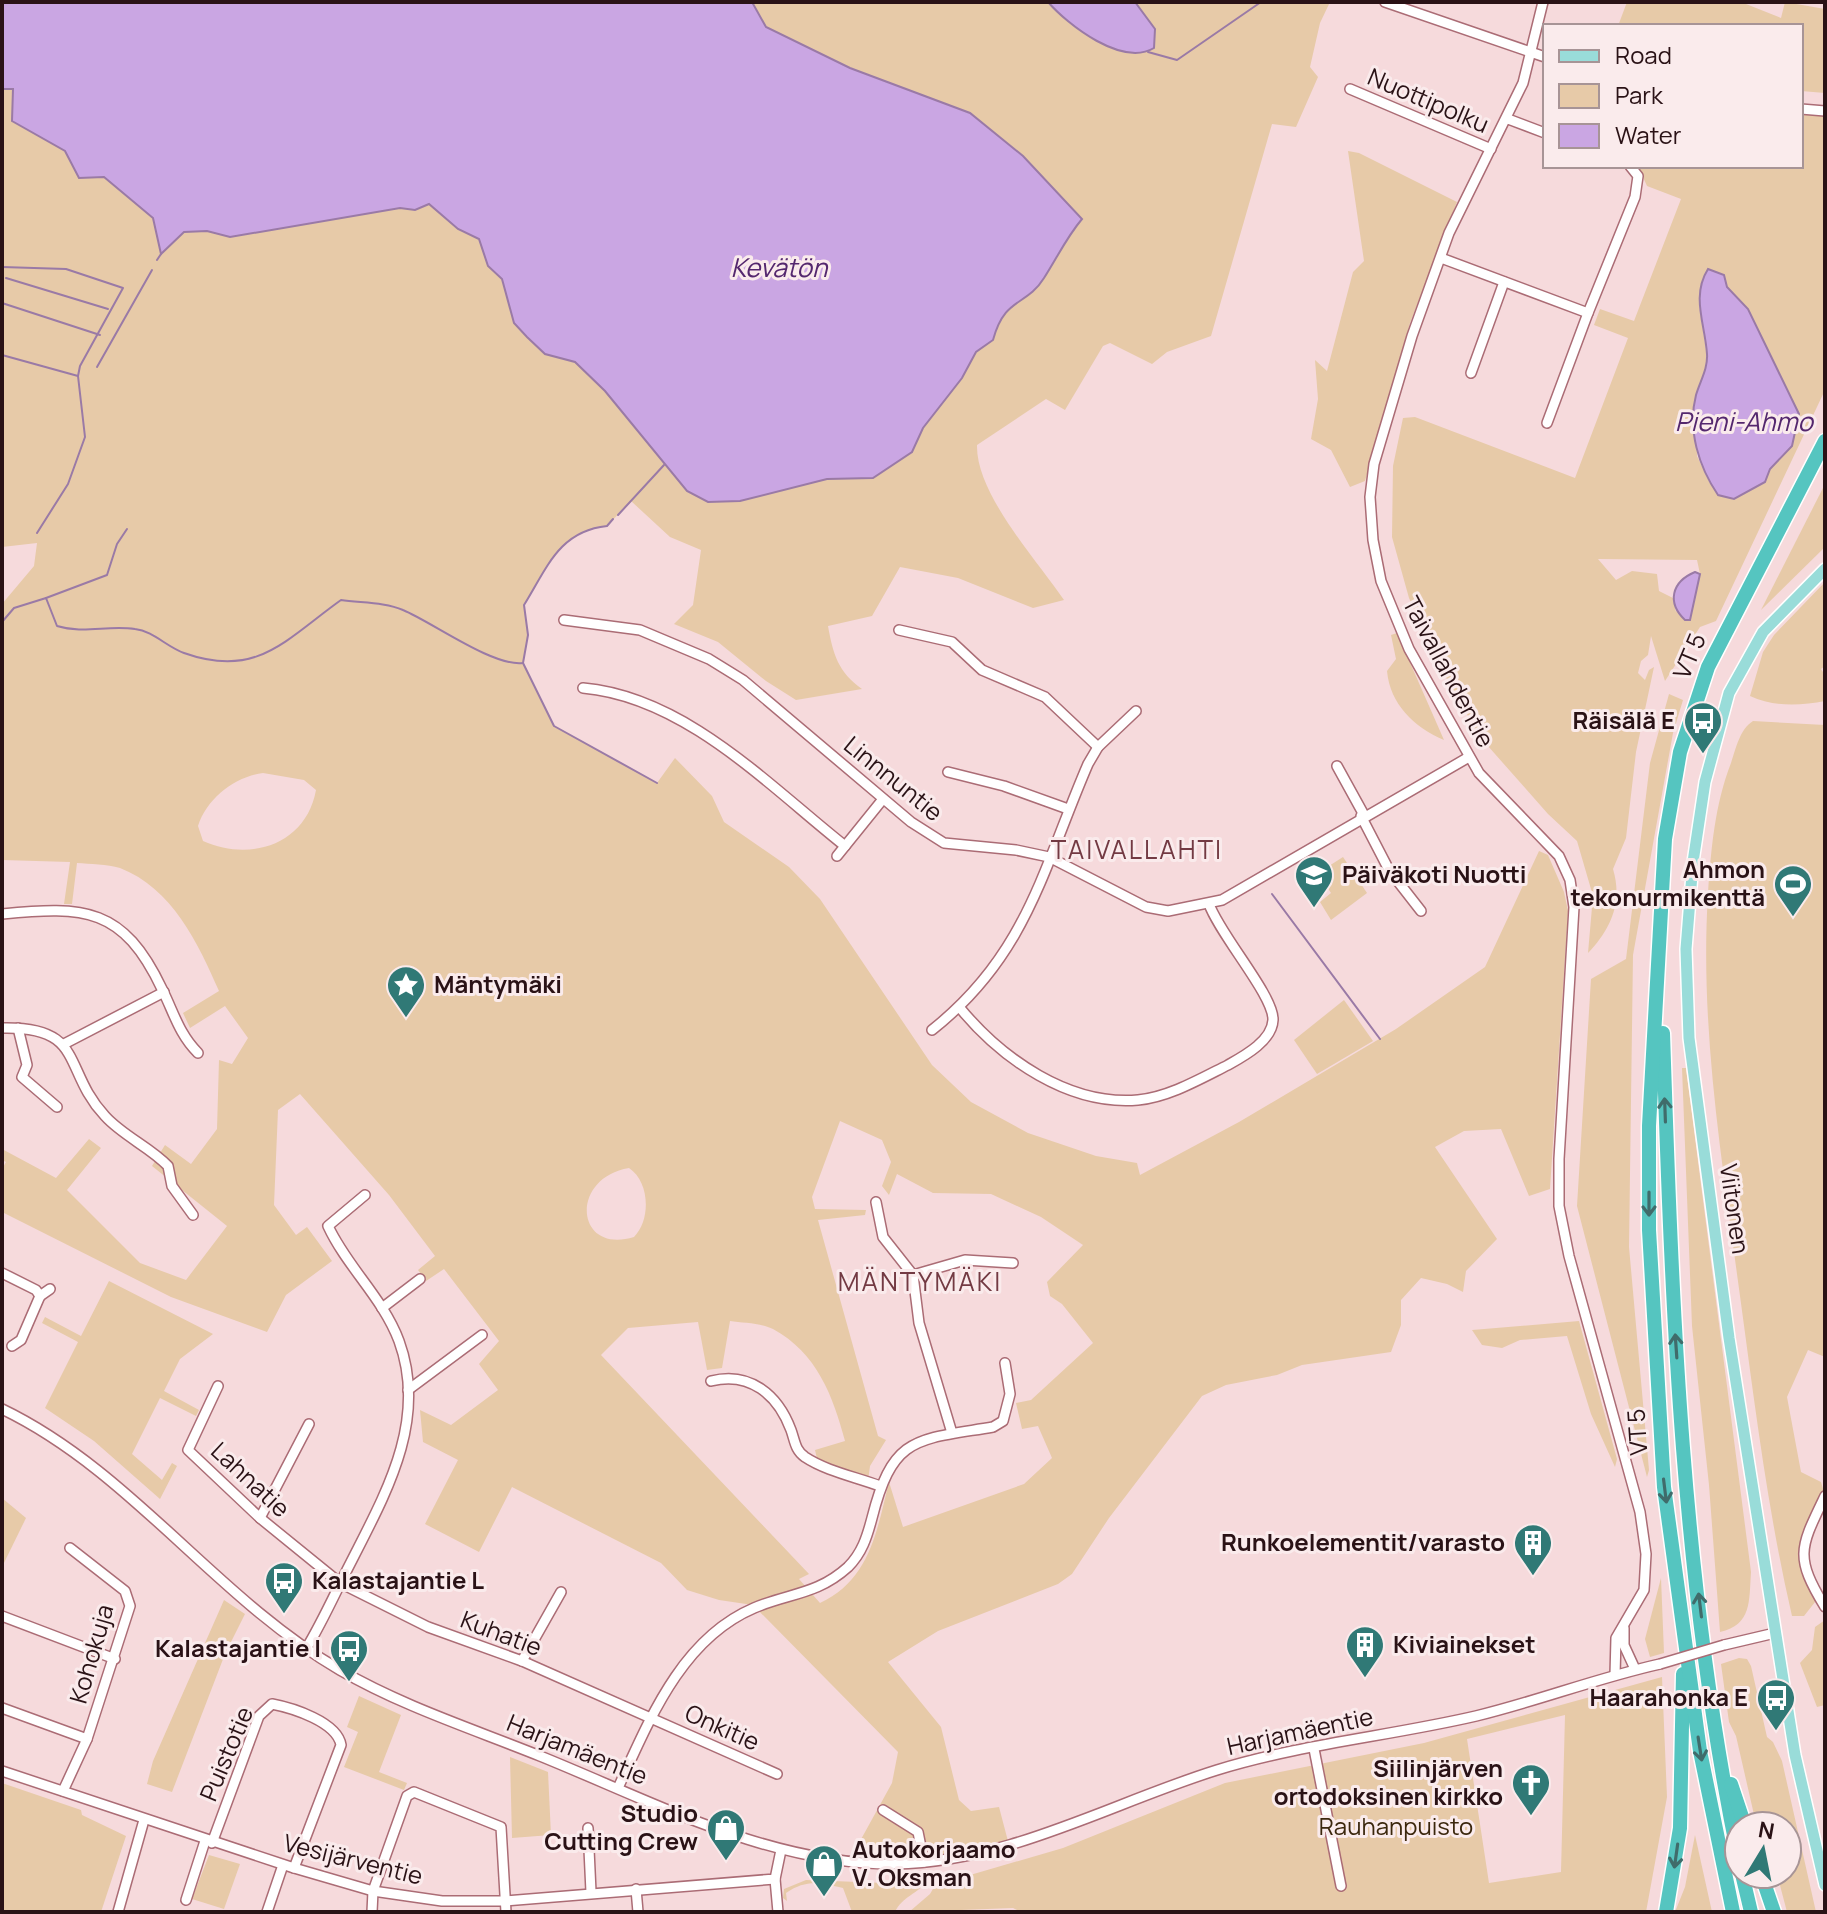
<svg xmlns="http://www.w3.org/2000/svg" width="1827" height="1914" font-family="Manrope,sans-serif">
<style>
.green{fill:#e7caa8;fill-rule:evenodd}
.water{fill:#caa6e3;stroke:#9a7aa6;stroke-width:2}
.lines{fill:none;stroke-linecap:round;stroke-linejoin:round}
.stream{stroke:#9a7aa6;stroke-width:2}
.minor-casing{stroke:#ab6c75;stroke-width:12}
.major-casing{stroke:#fff;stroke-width:14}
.highway-casing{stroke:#fff;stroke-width:17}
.minor{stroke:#fff;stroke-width:9}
.major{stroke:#99dcd9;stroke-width:11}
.highway{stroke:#55c5c0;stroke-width:14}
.minor-bridge-casing{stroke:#ab6c75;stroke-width:12;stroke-linecap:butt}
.minor-bridge{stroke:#fff;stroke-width:9}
.oneway{stroke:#406c6b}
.labels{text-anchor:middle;stroke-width:6;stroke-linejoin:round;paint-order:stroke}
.street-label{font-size:24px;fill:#2a1216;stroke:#faebec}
.poi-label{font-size:24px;font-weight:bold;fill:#2a1216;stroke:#faebec;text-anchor:end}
.park-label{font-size:24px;fill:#3b270d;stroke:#faebec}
.water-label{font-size:26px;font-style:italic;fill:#54276e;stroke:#faebec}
.neighbourhood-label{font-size:26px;letter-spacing:2px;fill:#733a43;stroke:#faebec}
</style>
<rect width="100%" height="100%" fill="#f6dadc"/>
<g class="green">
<path d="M617 2H1330L1320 23 1310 67 1318 77 1296 127 1272 124 1211 336 1167 352 1152 364 1110 343 1103 346 1065 410 1046 399 977 445C976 494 1036 559 1064 600L1033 608 958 578 900 567 872 616 828 626C833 654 838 672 862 689L796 700 766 681 718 642 674 624 693 605 701 550 670 537 631 501 607 526C559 531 547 568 524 605L528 635 523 663 554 726 657 783 675 758 712 796 724 822 789 867 820 899 932 1065 971 1102 1028 1133 1096 1156 1137 1163 1140 1175 1239 1122 1396 1029 1485 967 1539 851 1548 855 1564 892 1568 911 1550 1189 1529 1196 1501 1129 1464 1131 1435 1147 1497 1239 1466 1271 1463 1292 1447 1284 1421 1278 1401 1300V1325L1391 1352 1302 1365 1277 1375 1226 1385 1202 1396 1109 1518 1072 1574 1058 1584 938 1631 888 1662 941 1727 959 1800 971 1811 999 1807 1009 1845C961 1855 898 1877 854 1852L892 1783 898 1752 753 1605 719 1600 687 1590 661 1563 512 1487 479 1552 425 1524 458 1460 423 1442 420 1410 451 1425 498 1390 479 1364 499 1341 444 1269 426 1281 418 1270 435 1256 389 1195 300 1094 278 1110 274 1205 296 1235 307 1227 332 1261 286 1295 267 1332 171 1297 2 1212V1169L6 1162 2 1160V1149L56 1178 89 1139 101 1148 67 1190 140 1263 186 1280 227 1226 152 1166 165 1145 191 1164 217 1129 219 1060 232 1064 248 1038 225 1006 190 1028 183 1013 219 991C198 943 172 888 120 868 107 864 90 864 77 863L72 904H64L70 862 2 860V604L34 566 37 543 2 547V89ZM263 773 304 780 316 790C306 845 250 862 203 841L198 826C207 798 235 777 263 773ZM840 1121 882 1140 891 1162 882 1186 889 1195 897 1174 933 1193 991 1194 1041 1217 1083 1245 1047 1282 1050 1296 1062 1304 1093 1343 1031 1400 1016 1403 1022 1429 1038 1426 1052 1458 1024 1484 903 1527 889 1482C877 1530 870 1580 820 1603L799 1579 809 1574 601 1355 628 1328 698 1322 707 1370 722 1368 730 1321C743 1323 762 1323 773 1329 817 1353 833 1396 845 1441L815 1450 818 1463 868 1481 870 1466 886 1440 878 1436 818 1220 865 1215 866 1210 815 1209 812 1197ZM629 1168C650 1182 651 1220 634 1237 575 1255 569 1178 629 1168Z"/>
<polygon points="1627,2 1741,2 1781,18 1785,2 1825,9 1825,93 1801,91 1801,26 1618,26"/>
<path d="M1801 114 1825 116V390L1716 621 1700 627 1665 681 1651 636 1648 655 1641 661 1638 673 1645 680 1649 670 1654 667 1636 752 1626 838 1613 869C1623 902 1611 929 1588 953L1593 896 1577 841 1548 814 1480 737 1440 667 1409 598 1392 537 1393 466 1403 418 1415 417 1575 478 1628 338 1594 325 1600 309 1634 321 1681 199 1647 186 1638 166H1801ZM1727 287 1748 309 1799 414 1792 446 1770 469 1765 482 1710 483 1697 456V392L1704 376 1707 356 1699 304ZM1598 559 1697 560 1700 574 1676 612 1673 598 1659 591 1657 574 1632 571 1616 580Z"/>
<polygon points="1348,151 1359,153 1457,202 1410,323 1365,481 1350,487 1331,450 1311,439 1318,399 1315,360 1327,371 1353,272 1364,261"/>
<polygon points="1825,484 1825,547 1761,610"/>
<path d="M1825 582V666L1821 669 1825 675V701C1800 706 1773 707 1750 696L1763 652 1774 635Z"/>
<path d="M1397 633 1444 740C1414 727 1390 704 1387 671L1396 659 1391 635Z"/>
<polygon points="1669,694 1683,700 1673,733 1633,955 1629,1247 1649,1470 1647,1477 1577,1206 1591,979 1626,959 1650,763"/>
<path d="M1753 721 1825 725V1357L1808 1350 1787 1397 1801 1472 1821 1482 1825 1496 1803 1544 1819 1597 1804 1616H1792C1766 1504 1753 1389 1737 1274 1720 1147 1700 1022 1708 894 1711 849 1715 804 1731 763 1736 748 1740 729 1753 721Z"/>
<polygon points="1343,857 1367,893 1331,920 1320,902 1331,893 1318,873"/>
<polygon points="1344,1000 1373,1041 1317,1074 1294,1040"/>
<path d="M1682 1068H1686L1751 1572C1749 1601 1752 1625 1720 1632L1709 1485 1692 1326Z"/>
<polygon points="109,1281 213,1334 180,1359 164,1391 199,1410 196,1416 160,1398 132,1454 162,1480 172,1463 177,1466 160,1499 94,1441 45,1408 78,1342 42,1323 45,1317 81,1336"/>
<polygon points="1579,1321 1617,1459 1615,1467 1591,1414 1567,1336 1520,1340 1502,1348 1482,1345 1472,1330"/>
<polygon points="2,1498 26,1518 2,1567"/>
<polygon points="1661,1578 1664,1653 1650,1657 1645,1639"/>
<polygon points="224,1600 245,1614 225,1654 172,1792 147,1784 153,1761"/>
<polygon points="1825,1620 1825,1705 1817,1707 1800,1663 1812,1650 1815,1627"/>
<polygon points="1739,1658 1747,1659 1751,1666 1767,1737 1773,1742 1782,1761 1816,1912 1787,1912 1777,1874 1787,1874 1787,1826 1759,1826 1755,1819 1736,1736 1729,1722 1721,1664"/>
<path d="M1662 1677 1667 1797 1646 1912H1021L1013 1908 909 1912 930 1894 937 1882 953 1880 1063 1848 1225 1783 1424 1743ZM1565 1715 1561 1872 1489 1883 1467 1739Z"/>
<polygon points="359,1696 401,1715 379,1772 407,1783 404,1790 344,1767 358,1732 347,1727"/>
<polygon points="510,1757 548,1772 551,1835 512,1838"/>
<polygon points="2,1783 81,1810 82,1815 126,1836 101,1912 2,1912"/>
<polygon points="1695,1835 1712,1912 1675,1912 1685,1887"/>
<polygon points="209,1855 240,1864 224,1909 192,1899"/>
<path d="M806 1880 885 1883 928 1881C918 1893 902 1897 895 1912H852L843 1888C820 1883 807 1879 786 1893L787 1901 783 1898 784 1889Z"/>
</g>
<g class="water">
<path d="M2 2H752L766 27 850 68 970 113 1023 156 1082 219C1066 238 1057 258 1044 278 1026 307 1005 296 993 340L976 352 962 378 923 428 912 452 873 478 827 479 740 501 708 502 687 491 605 391 575 362 545 354 527 337 514 323 502 279 488 266 479 239 458 229 429 204 415 210 400 208 230 237 207 231 184 232 161 254 153 218 104 177 79 178 65 151 12 121 13 89H2Z"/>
<path d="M1048 2H1135L1155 29 1154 48C1122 67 1068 25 1048 2Z"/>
<path d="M1708 269 1724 275 1727 287 1748 309 1799 414 1792 446 1770 469 1765 482 1734 499 1718 495C1699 467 1687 430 1696 395 1700 381 1708 369 1707 354 1705 324 1691 296 1708 269Z"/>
<path d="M1695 572 1700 574 1690 620H1685C1667 603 1671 582 1695 572Z"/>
</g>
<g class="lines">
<g class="stream">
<polyline points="1148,52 1177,60 1261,2"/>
<polyline points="157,260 161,254"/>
<polyline points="2,267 66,269 123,288 80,366 78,376 2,355"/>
<polyline points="6,278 108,309"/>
<polyline points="2,303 100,335"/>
<polyline points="97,367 152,270"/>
<polyline points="618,515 664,465"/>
<path d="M613 519 607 526C559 531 547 568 524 605L528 635 523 663 554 726 657 783"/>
<polyline points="37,533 68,484 85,437 78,376"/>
<polyline points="46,598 107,575 117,544 127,529"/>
<path d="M2 622 14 608 46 598 57 626C83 634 108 625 135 629 153 631 167 647 184 653 257 679 285 640 341 600 360 603 385 602 403 610 432 622 493 667 523 663"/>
<polyline points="1272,894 1380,1039"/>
</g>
<g class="minor-casing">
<g id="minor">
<polyline points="1385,2 1545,57"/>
<polyline points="1543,2 1523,83 1449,233 1412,336 1374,464 1370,497 1373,540 1381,581 1409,649 1479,773 1559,856 1570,880 1574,907 1559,1159 1559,1206 1569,1256 1640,1512 1646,1554 1644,1590 1616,1638 1615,1675"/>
<polyline points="1350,89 1491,149"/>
<polyline points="1801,109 1825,111"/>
<polyline points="1508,119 1545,133"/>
<polyline points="1441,258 1588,313 1635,197 1638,176 1630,166"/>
<polyline points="1471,373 1504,282"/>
<polyline points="1547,423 1588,313"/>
<polyline points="564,620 640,630 709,659 743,680 911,822 944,843 1016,850 1049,857 1146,907 1168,911 1222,900 1469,757"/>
<polyline points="899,630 952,642 982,670 1045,697 1098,747"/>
<path d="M583 688C685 697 768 785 845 846"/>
<polyline points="1337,766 1364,815"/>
<polyline points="948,772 1004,786 1068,809"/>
<polyline points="1361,816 1389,870 1421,911"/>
<polyline points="837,856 883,799"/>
<path d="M2 914C85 906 123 907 162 989 174 1013 179 1034 198 1053"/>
<path d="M960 1008C1002 1059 1069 1106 1138 1100 1169 1097 1200 1079 1228 1065 1244 1056 1272 1041 1273 1020 1274 996 1220 935 1209 904"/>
<path d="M2 1028C86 1026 62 1070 105 1116 123 1136 150 1147 168 1166L172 1186 193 1215"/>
<polyline points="18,1028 27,1065 22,1077 57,1107"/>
<path d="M932 1030C1027 955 1043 868 1088 764L1098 747 1136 711"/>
<polyline points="64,1044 164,992"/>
<polyline points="876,1202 883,1237 913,1275 919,1323 952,1433"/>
<polyline points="2,1273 36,1290 40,1296"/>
<polyline points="913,1275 965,1260 1013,1263"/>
<polyline points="40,1296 50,1289"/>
<polyline points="382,1308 420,1279"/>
<polyline points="12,1346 21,1340 40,1296"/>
<path d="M711 1381C750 1371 778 1395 791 1430 795 1441 795 1450 805 1457 826 1471 856 1477 880 1486"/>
<polyline points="218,1386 188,1450 260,1518 340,1583 428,1627 522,1661 777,1774"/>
<polyline points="408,1390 482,1335"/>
<path d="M2 1409C131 1471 216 1598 340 1670 402 1706 473 1729 540 1756 654 1802 770 1865 895 1864 1009 1862 1111 1803 1217 1770 1301 1744 1390 1736 1476 1716 1538 1701 1597 1678 1660 1664"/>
<path d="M1825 1496C1800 1548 1794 1556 1825 1607"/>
<polyline points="260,1518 309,1424"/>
<polyline points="2,1616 115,1659"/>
<polyline points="1624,1628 1624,1645 1635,1669"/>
<polyline points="1724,1645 1775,1633"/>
<path d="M306 1649C323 1621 336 1591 351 1562 386 1493 428 1420 399 1341 383 1298 347 1267 328 1226L365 1195"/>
<polyline points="522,1661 561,1592"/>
<polyline points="2,1708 87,1739"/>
<polyline points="1314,1749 1341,1886"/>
<polyline points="2,1771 294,1868 373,1891 442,1901 504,1901 775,1879 781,1850"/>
<path d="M618 1788C649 1721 681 1639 754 1608 789 1593 817 1595 848 1567 862 1553 867 1537 872 1518 893 1435 916 1440 993 1427L1003 1421 1010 1394 1005 1363"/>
<polyline points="63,1791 87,1739 130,1606 125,1591 70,1548"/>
<polyline points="883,1810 918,1832 924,1862"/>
<polyline points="588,1828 591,1892"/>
<path d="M212 1843 259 1716 272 1704C293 1708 337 1722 341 1745L294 1868"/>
<polyline points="775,1879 778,1912"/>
<polyline points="636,1889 638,1912"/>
<polyline points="186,1900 205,1841"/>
<polyline points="118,1912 144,1820"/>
<polyline points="267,1912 283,1865"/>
<polyline points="372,1912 373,1891 407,1796 414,1792 501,1827 506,1912"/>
</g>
</g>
<g class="major-casing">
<polyline id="major" points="1825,569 1763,632 1729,693 1705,782 1693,862 1686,949 1689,1038 1729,1338 1795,1755 1825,1885"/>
</g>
<g class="highway-casing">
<g id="highway">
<path d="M1663 1033C1672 1309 1682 1588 1739 1860"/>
<polyline points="1731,1784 1745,1826"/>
<polyline points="1742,1874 1751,1912"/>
<polyline points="1761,1874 1774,1912"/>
<polyline points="1666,1912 1680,1828 1683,1674"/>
<polyline points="1733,1912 1700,1751 1664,1487 1649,1230 1649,1126 1665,839 1680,752 1708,667 1825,441"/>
</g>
</g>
<use href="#minor" class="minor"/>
<use href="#major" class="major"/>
<use href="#highway" class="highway"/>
<g class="minor-bridge-casing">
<polyline id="minor-bridge" points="1660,1664 1724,1645"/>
</g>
<use href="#minor-bridge" class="minor-bridge"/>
</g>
<defs><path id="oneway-shaft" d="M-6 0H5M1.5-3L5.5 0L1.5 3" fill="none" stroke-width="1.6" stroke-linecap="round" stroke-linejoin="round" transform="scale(2)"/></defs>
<g class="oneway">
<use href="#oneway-shaft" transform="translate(1665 1110) rotate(-92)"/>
<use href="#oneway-shaft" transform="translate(1649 1204) rotate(90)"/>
<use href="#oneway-shaft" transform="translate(1676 1346) rotate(-94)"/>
<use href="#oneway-shaft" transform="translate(1665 1491) rotate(83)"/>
<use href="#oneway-shaft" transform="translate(1700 1605) rotate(-97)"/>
<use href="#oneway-shaft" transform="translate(1700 1749) rotate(81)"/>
<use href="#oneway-shaft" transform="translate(1676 1856) rotate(98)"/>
</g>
<defs>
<g id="bus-pin" transform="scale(2)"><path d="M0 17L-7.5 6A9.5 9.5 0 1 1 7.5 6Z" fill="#307976" stroke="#faebec"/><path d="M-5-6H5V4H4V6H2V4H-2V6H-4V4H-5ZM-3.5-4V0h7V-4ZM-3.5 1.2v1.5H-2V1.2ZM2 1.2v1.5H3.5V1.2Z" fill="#fff"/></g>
<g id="school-pin" transform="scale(2)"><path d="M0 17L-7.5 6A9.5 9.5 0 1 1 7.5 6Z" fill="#307976" stroke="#faebec"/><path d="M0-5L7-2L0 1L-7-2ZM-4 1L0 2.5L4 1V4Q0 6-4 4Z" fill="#fff"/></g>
<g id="stadium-pin" transform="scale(2)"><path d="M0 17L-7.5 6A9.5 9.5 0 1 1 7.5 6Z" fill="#307976" stroke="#faebec"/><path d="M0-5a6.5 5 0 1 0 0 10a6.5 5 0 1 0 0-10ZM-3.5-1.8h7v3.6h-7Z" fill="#fff"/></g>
<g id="sight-pin" transform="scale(2)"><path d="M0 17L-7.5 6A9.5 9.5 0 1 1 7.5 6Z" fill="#307976" stroke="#faebec"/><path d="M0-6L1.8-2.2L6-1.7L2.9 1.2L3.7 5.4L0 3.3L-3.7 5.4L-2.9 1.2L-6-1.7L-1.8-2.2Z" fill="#fff"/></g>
<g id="building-pin" transform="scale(2)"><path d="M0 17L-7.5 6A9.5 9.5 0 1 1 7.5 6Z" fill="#307976" stroke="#faebec"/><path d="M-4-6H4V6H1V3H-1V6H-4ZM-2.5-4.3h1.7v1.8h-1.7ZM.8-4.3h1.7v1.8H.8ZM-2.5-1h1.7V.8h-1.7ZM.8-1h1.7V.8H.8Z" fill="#fff"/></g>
<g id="church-pin" transform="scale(2)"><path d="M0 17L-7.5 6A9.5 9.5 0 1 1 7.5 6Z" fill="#307976" stroke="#faebec"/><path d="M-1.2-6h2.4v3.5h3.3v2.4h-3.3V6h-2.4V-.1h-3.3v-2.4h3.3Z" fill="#fff"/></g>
<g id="shop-pin" transform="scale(2)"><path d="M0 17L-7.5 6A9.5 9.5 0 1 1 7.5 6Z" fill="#307976" stroke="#faebec"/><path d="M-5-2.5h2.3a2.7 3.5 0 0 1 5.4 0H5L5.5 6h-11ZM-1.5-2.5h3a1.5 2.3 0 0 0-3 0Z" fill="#fff"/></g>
</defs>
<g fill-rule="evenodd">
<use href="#bus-pin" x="1703" y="721"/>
<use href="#school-pin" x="1314" y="875"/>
<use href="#stadium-pin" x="1793" y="884"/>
<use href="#sight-pin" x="406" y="985"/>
<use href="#building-pin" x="1533" y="1543"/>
<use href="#bus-pin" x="284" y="1581"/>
<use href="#building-pin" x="1365" y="1645"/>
<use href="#bus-pin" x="349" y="1649"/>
<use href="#bus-pin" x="1776" y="1698"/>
<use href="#church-pin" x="1531" y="1783"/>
<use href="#shop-pin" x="726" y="1828"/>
<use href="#shop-pin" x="824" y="1864"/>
</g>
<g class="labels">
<g class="street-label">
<text transform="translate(1428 101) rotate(23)" y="8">Nuottipolku</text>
<text transform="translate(1690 656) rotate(-67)" y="8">VT 5</text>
<text transform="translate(1448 672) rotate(62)" y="8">Taivallahdentie</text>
<text transform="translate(893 779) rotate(39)" y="8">Linnnuntie</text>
<text transform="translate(1734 1209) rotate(82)" y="8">Viitonen</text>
<text transform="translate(1638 1432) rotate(-94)" y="8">VT 5</text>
<text transform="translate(250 1480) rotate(43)" y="8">Lahnatie</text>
<text transform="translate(501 1634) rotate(21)" y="8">Kuhatie</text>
<text transform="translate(92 1654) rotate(-74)" y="8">Kohokuja</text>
<text transform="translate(722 1728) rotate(24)" y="8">Onkitie</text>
<text transform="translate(1300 1732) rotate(-12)" y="8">Harjamäentie</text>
<text transform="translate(577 1750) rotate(22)" y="8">Harjamäentie</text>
<text transform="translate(227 1754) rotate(-67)" y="8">Puistotie</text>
<text transform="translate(353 1860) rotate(14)" y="8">Vesijärventie</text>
</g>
<g class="poi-label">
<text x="1675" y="729">Räisälä E</text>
<text x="1765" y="878">Ahmon<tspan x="1765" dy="28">tekonurmikenttä</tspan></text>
<text x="1342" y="883" text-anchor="start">Päiväkoti Nuotti</text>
<text x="434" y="993" text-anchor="start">Mäntymäki</text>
<text x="1505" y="1551">Runkoelementit/varasto</text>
<text x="312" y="1589" text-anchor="start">Kalastajantie L</text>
<text x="1393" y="1653" text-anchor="start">Kiviainekset</text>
<text x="321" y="1657">Kalastajantie I</text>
<text x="1748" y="1706">Haarahonka E</text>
<text x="1503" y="1777">Siilinjärven<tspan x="1503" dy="28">ortodoksinen kirkko</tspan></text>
<text x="698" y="1822">Studio<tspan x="698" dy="28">Cutting Crew</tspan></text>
<text x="852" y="1858" text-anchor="start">Autokorjaamo<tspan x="852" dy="28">V. Oksman</tspan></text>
</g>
<g class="park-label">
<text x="1396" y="1835">Rauhanpuisto</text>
</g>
<g class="water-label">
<text x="779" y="277">Kevätön</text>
<text x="1744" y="431">Pieni-Ahmo</text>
</g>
<g class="neighbourhood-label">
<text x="1137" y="859">TAIVALLAHTI</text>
<text x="920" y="1291">MÄNTYMÄKI</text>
</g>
</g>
<rect width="1827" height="1914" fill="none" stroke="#2a1216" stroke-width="8"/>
<rect x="1543" y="24" width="260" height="144" fill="#faebec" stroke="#a79496" stroke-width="2"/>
<rect x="1559" y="50" width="40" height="12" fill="#99dcd9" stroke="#a79496" stroke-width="2"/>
<text x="1615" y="64" font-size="24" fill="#2a1216">Road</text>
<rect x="1559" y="84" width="40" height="24" fill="#e7caa8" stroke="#a79496" stroke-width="2"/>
<text x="1615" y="104" font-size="24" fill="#2a1216">Park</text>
<rect x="1559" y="124" width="40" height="24" fill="#caa6e3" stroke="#a79496" stroke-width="2"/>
<text x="1615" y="144" font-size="24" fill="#2a1216">Water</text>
<g transform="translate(1763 1850) rotate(10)"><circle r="38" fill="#faebec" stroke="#a79496" stroke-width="2"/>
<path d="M0-6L14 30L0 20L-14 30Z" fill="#307976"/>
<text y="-12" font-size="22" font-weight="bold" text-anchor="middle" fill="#2a1216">N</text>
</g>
</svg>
